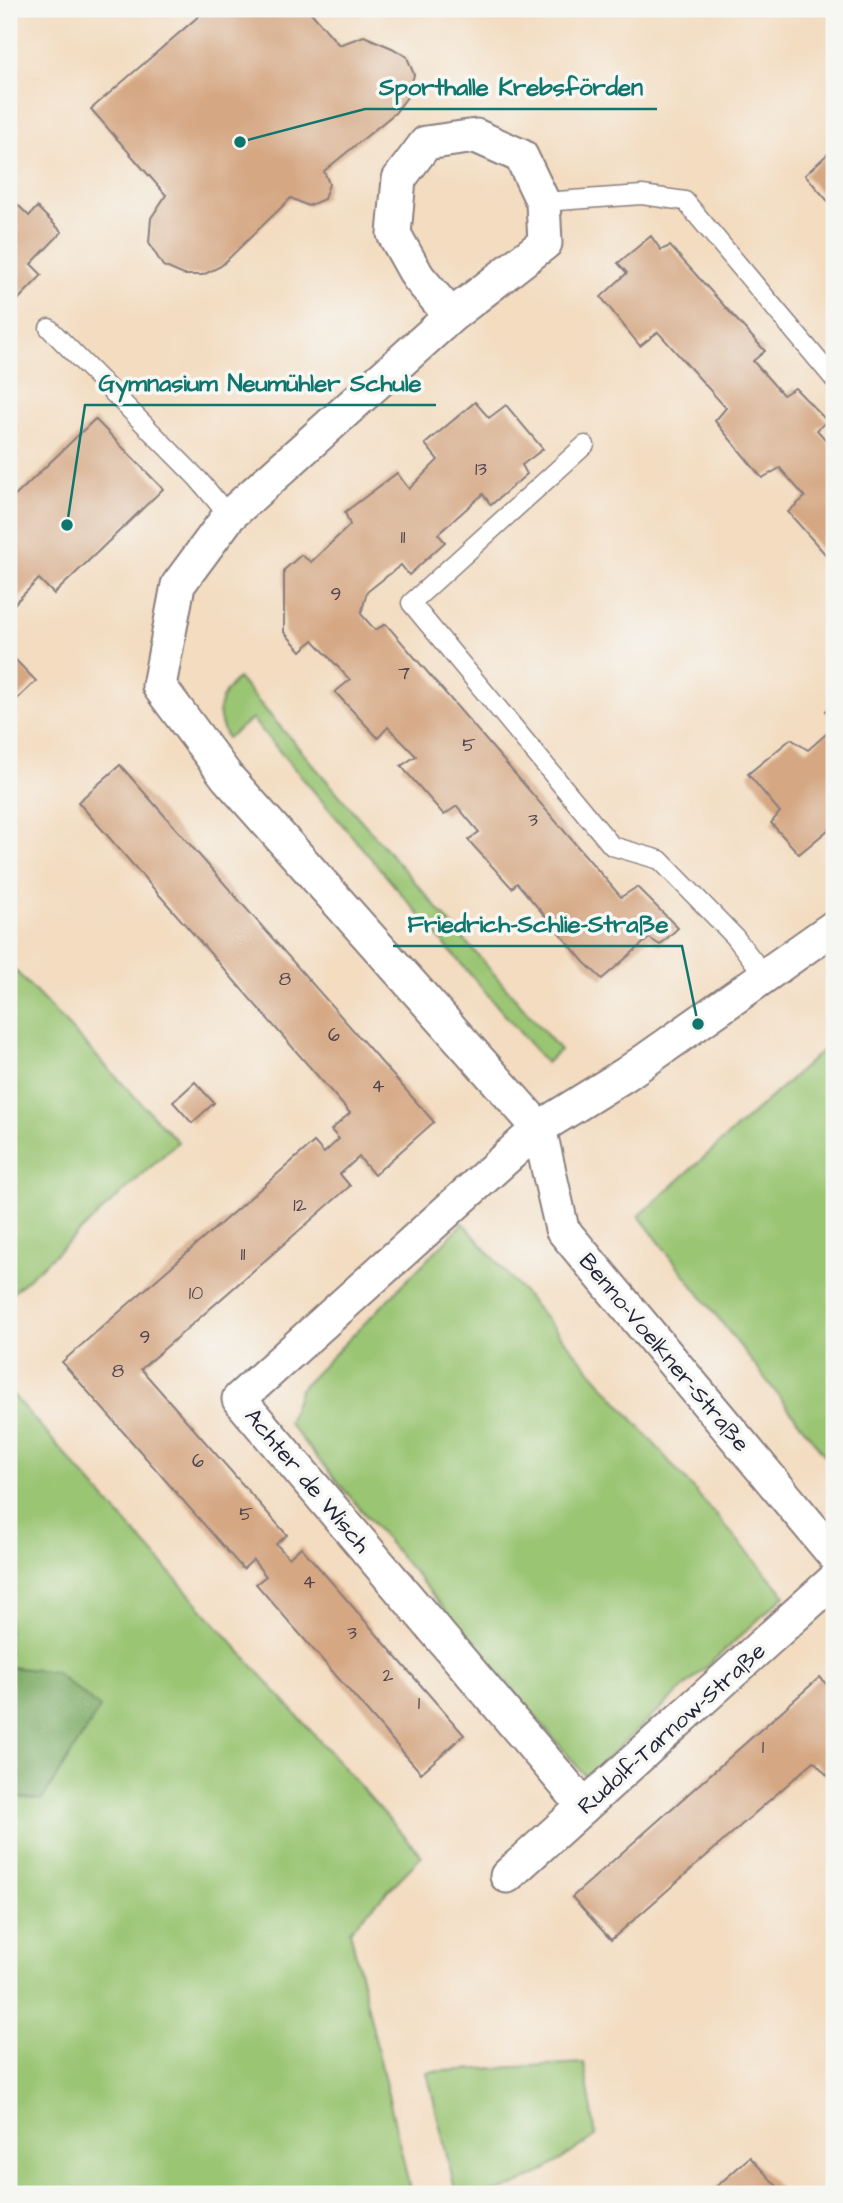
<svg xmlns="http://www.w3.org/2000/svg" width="843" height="2203" font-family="'Architects Daughter',sans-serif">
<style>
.green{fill:#9ac572;stroke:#5e7456;stroke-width:2}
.forest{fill:#7baa64;stroke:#4e6650;stroke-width:2}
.building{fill:#d5a783}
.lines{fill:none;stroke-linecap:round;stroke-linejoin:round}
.service-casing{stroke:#8a7f7e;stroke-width:21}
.minor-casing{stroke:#8a7f7e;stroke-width:37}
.service{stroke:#fff;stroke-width:18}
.minor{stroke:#fff;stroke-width:33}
.labels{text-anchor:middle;stroke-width:7;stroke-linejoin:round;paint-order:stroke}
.number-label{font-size:19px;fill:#4f434d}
.street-label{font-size:23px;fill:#22223b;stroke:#f6f6f2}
.leader{fill:none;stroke:#0f766e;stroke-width:2.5}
.callout-dot{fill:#0f766e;stroke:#f6f6f2;stroke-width:2.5}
.callout-label{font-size:24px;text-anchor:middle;font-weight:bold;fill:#0f766e;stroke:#f6f6f2;stroke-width:7;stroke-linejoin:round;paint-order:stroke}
</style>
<rect width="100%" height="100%" fill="#f6f6f2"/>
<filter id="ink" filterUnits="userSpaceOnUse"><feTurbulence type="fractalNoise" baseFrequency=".0143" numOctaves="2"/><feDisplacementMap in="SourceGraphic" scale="14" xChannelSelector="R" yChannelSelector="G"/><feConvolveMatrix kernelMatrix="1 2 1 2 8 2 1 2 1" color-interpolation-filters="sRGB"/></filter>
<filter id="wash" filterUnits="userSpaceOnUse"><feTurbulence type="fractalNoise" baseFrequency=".00686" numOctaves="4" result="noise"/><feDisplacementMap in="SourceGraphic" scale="28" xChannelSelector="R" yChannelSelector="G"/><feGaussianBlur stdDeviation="1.57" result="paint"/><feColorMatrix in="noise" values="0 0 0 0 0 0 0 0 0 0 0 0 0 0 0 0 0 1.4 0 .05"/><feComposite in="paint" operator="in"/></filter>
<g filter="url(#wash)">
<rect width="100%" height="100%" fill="#f3dcc0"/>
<g class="green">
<path d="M238 678 560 1050 546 1063 252 719 227 738C214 712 217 697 238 678Z"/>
<polygon points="9,964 178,1142 9,1296"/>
<polygon points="834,1040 834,1467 639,1216"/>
<polygon points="463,1223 785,1595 586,1777 288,1423 300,1389"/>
<polygon points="9,1391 422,1856 350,1930 411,2194 9,2194"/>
<path d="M584 2063 596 2136C563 2158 530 2185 489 2193 479 2196 467 2194 456 2194L427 2072Z"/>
</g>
<polygon class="forest" points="9,1667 55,1672 100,1708 42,1800 9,1796"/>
<g id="blocks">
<g class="building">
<polygon points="207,9 308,9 339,45 364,36 392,48 407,57 414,75 407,97 395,113 324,171 329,184 324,199 308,206 291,198 221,266 203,275 184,275 163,266 149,243 151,218 166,195 91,109"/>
<polygon points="834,148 834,208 805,175"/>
<polygon points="9,196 29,216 37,207 62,232 31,264 42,275 9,309"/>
<polygon points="651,236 661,250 670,246 765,351 753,361 783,395 795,388 827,421 817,430 834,449 834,564 788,512 805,497 780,468 762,478 715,421 726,408 658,332 640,346 601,297 627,273 618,263"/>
<polygon points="475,402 489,418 506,405 543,449 522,465 527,474 491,505 483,494 438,534 445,542 409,575 401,565 367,592 361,614 375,630 386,624 621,897 637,887 678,928 660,945 649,938 602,979 584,962 517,883 512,888 468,840 479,832 457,806 444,815 401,766 416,756 388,727 378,738 335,692 350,680 313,640 301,651 284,632 284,570 301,555 311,562 350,525 345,512 397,473 409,489 438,460 425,444"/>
<polygon points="95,419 163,489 54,594 39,579 9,609 9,556 13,552 9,548 9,502"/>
<polygon points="9,653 36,681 9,707"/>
<polygon points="834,703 834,723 826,711"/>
<polygon points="834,727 834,825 799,854 771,823 780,812 748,774 791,739 808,750"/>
<polygon points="120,765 434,1122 374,1175 359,1157 340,1174 350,1186 141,1369 287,1535 276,1544 289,1558 301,1547 464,1735 421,1773 256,1584 266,1576 253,1560 243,1569 62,1362 314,1142 324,1153 339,1139 331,1130 350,1113 78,802"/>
<polygon points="195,1082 214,1103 192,1123 173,1102"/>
<polygon points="820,1677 834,1693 834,1783 814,1761 611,1940 572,1897"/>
<polygon points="750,2157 784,2194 708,2194"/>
</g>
</g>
</g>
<g filter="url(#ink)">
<use href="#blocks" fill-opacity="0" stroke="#8a7f7e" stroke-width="2"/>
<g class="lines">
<g class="service-casing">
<g id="service">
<polyline points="543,202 642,195 685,201 834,379"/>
<polyline points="49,328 198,479 229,516"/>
<polyline points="585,445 411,603 612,846 660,860 735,937 764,975"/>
</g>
</g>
<g class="minor-casing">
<g id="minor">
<polyline points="451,316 418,277 394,234 399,179 426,143 476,136 521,156 543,202 545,243 451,316 229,516 178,585 159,686 227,777 539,1128 562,1229 834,1555"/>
<polyline points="584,1806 239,1399 539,1128 626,1074 834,927"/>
<polyline points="507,1876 834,1580"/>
</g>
</g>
<use href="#service" class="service"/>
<use href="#minor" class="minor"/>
</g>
</g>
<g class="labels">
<g class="number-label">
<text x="481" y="475">13</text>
<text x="403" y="543">11</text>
<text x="336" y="600">9</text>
<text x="404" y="679">7</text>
<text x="469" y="751">5</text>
<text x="533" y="826">3</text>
<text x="285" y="985">8</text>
<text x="334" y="1041">6</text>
<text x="378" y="1092">4</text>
<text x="300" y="1211">12</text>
<text x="243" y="1260">11</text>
<text x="196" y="1299">10</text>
<text x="145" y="1343">9</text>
<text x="118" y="1377">8</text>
<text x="198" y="1467">6</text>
<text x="246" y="1520">5</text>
<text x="309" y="1588">4</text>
<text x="352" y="1639">3</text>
<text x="388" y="1681">2</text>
<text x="419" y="1709">1</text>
<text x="763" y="1753">1</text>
</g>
<g class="street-label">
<text transform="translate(665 1352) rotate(50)" y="8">Benno-Voelkner-Straße</text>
<text transform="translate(308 1480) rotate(50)" y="8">Achter de Wisch</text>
<text transform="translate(671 1728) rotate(-42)" y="8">Rudolf-Tarnow-Straße</text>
</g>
</g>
<path class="leader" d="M240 142L365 109H657M67 525L85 405H436M698 1024L682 946H393"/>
<g class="callout-dot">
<circle cx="240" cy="142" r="7"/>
<circle cx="67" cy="525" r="7"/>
<circle cx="698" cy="1024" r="7"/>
</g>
<g class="callout-label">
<text x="511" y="95">Sporthalle Krebsförden</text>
<text x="260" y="391">Gymnasium Neumühler Schule</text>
<text x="538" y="932">Friedrich-Schlie-Straße</text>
</g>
<rect width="843" height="2203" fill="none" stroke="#f6f6f2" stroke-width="35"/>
</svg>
